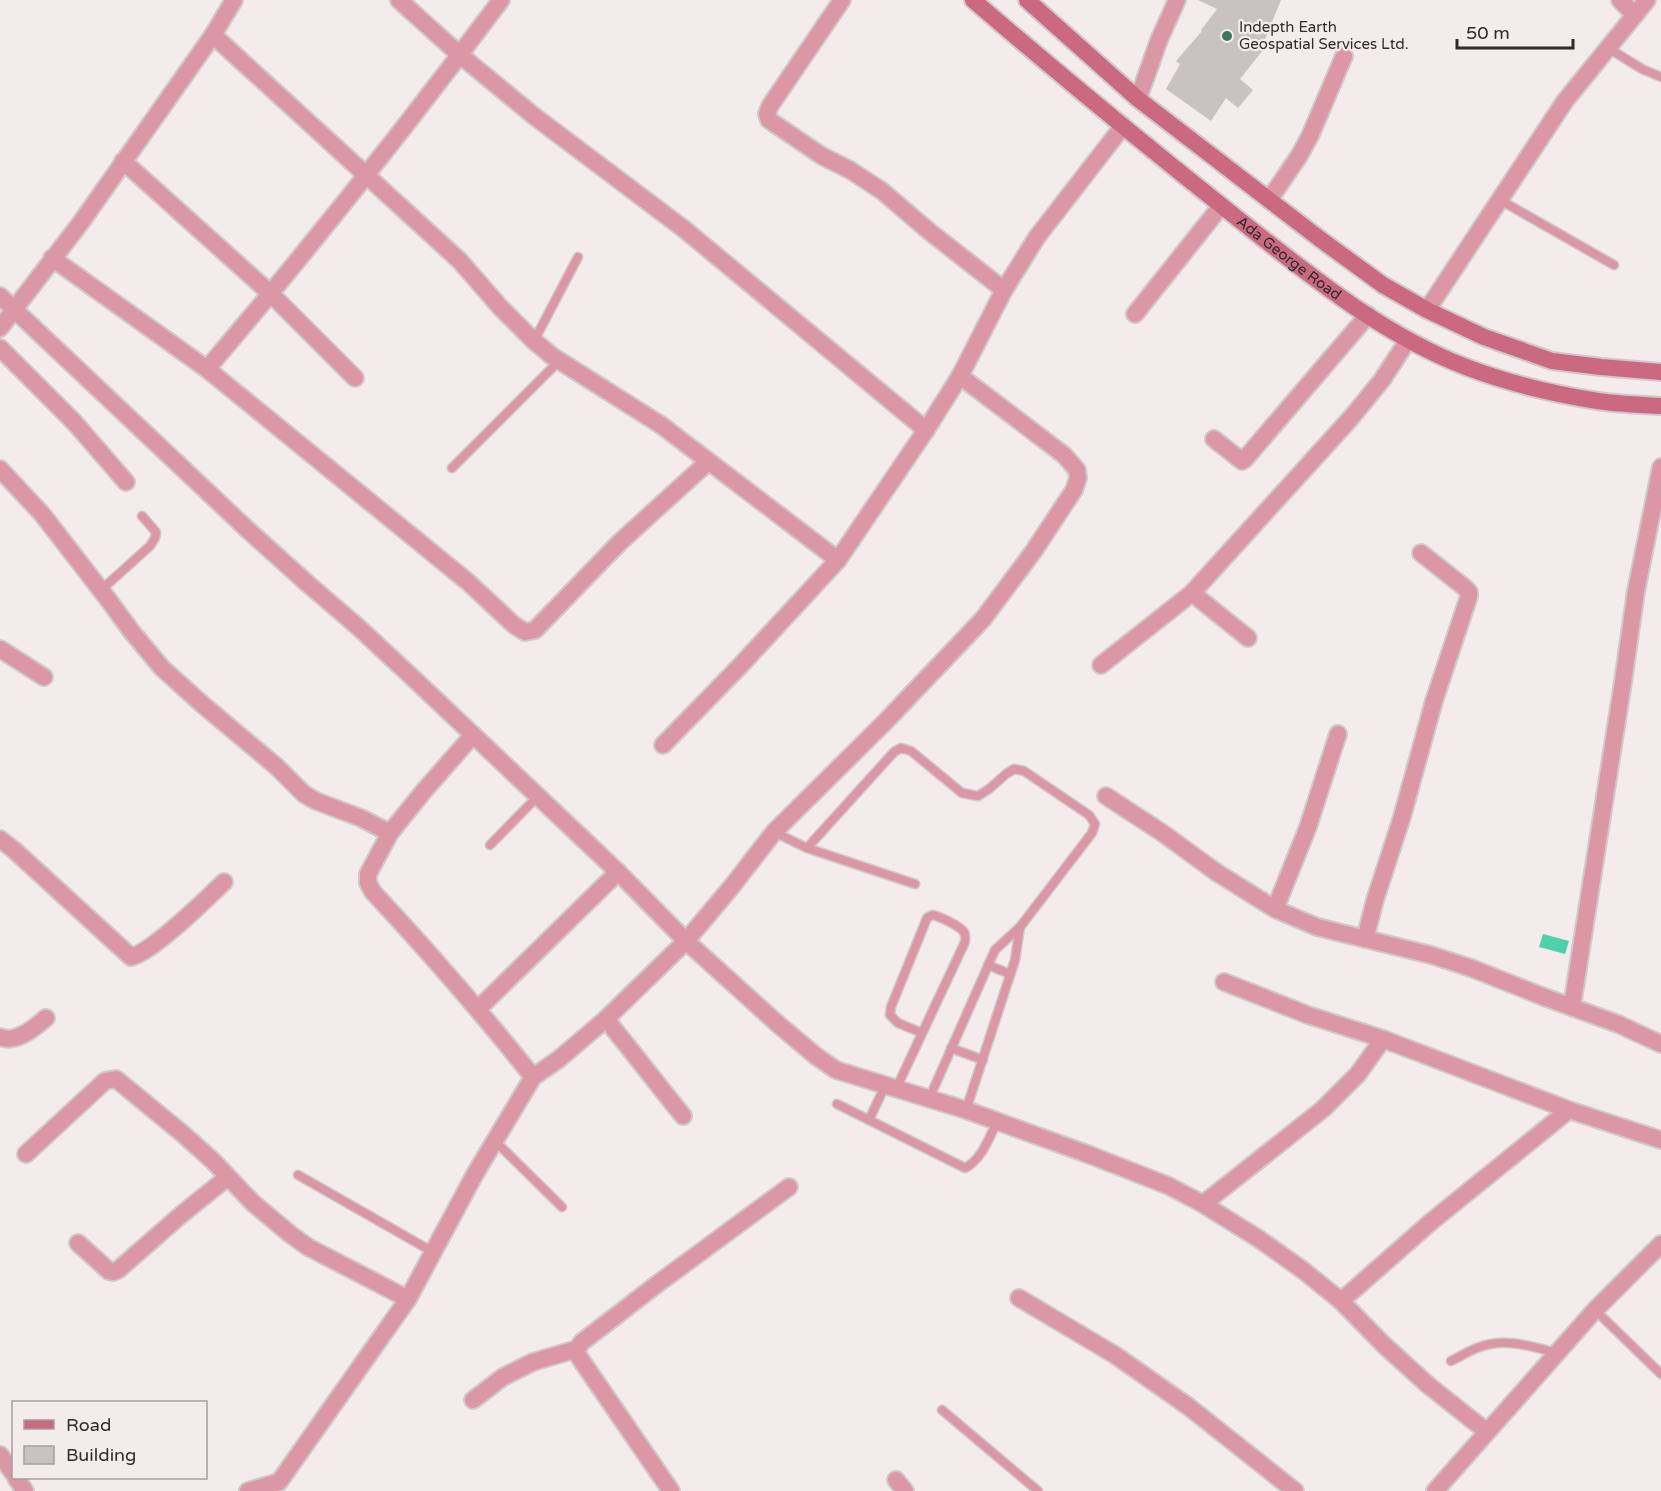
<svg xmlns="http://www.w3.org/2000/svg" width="1661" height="1491" font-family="'Varela Round',sans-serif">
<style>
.water{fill:#4fcfaa}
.building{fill:#c9c1c2}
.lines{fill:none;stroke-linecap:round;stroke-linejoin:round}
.service-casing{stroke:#d0c8ca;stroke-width:11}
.minor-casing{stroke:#d0c8ca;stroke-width:20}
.secondary-casing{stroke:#d0c8ca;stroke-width:20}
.service{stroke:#db97a5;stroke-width:8}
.minor{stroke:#db97a5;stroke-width:16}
.secondary{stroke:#cb6981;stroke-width:16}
.poi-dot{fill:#397763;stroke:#f4ebed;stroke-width:2}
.labels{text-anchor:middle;stroke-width:4.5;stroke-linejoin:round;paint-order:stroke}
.poi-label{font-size:15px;fill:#2e2b2b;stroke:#f4ebed;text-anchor:start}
.street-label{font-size:15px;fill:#2e2b2b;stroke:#f4ebed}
</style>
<rect width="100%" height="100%" fill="#f4ebed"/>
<polygon class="water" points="1543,934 1569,941 1565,954 1539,947"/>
<polygon class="building" points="1198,0 1281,0 1261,49 1263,50 1240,79 1253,90 1238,108 1226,98 1211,121 1166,89 1180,64 1176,61 1202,31 1201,30 1217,9"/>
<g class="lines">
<g class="service-casing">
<g id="service">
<polyline points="1608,48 1642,69 1661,77"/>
<polyline points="1500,200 1614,265"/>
<polyline points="534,341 578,257"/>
<polyline points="452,468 559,361"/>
<polyline points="101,590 150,546 155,538 156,532 142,516"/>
<polyline points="774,832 807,848 915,884"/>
<polyline points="490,845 538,796"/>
<polyline points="807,848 894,752 901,748 911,751 962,793 978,796 989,789 1006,774 1014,769 1024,771 1089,815 1095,824 1092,833 1020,927 995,950 929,1099"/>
<polyline points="988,965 1010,974"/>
<polyline points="951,1048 983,1060"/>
<path d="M896 1089 965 942C965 937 966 936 964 932 960 926 939 916 932 915L927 918 891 1007 890 1015 898 1023 922 1033"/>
<path d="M837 1104 965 1168C982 1159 989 1138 997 1122"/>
<polyline points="966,1110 1015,960 1020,927"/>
<polyline points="869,1120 885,1086"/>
<polyline points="495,1141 562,1207"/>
<polyline points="298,1175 433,1252"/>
<polyline points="1595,1310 1661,1374"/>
<path d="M1451 1361C1460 1357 1468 1351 1477 1348 1504 1337 1530 1346 1557 1353"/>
<polyline points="942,1410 1038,1491"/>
</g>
</g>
<g class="minor-casing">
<g id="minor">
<polyline points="399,0 460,55 534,116 684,229 926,430"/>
<polyline points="842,0 770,106 767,114 769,120 822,156 850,170 882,191 930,232 1004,290"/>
<polyline points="1620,0 1635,15"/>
<polyline points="213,35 460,261 500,307 534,341 552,356 661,425 838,560"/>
<polyline points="1138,99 1159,40 1177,0"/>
<polyline points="123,161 271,294 355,378"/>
<polyline points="1269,200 1299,156 1310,136 1344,56"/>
<polyline points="52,258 207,369 468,582 514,625 525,632 535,630 619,543 708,462"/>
<polyline points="0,296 248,530 308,584 357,626 413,678 618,872 686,941 779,1025 816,1056 836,1070 966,1110 1090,1155 1169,1186 1203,1204 1259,1239 1304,1271 1341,1301 1384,1345 1428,1385 1486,1431"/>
<polyline points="1427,310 1565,101 1647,0"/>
<polyline points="1135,314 1221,206"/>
<polyline points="0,328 82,221 213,35 234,0"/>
<polyline points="0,348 74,422 126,482"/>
<path d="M207 369C309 249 407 126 501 0"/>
<polyline points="1214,439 1242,461 1245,459 1368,315"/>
<polyline points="0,469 42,514 107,598 132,632 162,668 202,704 277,767 304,794 316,801 361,818 390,833"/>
<polyline points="1192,593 1248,638"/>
<polyline points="0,649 44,677"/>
<polyline points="1101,665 1192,593 1350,419 1382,380 1408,340"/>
<path d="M473 735 423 792 390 833 368 874V883L373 892C429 952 482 1013 533 1077"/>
<polyline points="663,745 740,666 838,560 926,430 960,376 1004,290 1037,237 1123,126"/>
<polyline points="1106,796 1164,834 1216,872 1275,909 1317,927 1431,955 1471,968 1544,997 1618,1024 1661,1044"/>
<path d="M0 839 14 850 131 957C154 951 205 900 224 882"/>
<polyline points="1275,909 1308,827 1338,734"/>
<polyline points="1365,939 1375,900 1402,817 1434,701 1469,596 1469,592 1464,587 1421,553"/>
<polyline points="1224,982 1308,1015 1383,1039 1569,1110 1661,1140"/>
<polyline points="1572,1006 1623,682 1636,591 1661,467"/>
<polyline points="478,1009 618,872"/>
<polyline points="606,1019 683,1116"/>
<path d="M0 1037C16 1044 34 1028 46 1018"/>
<polyline points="26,1154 105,1081 116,1079 183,1134 213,1161 253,1203 290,1234 308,1247 408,1299"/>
<polyline points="1203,1204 1323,1109 1358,1074 1383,1039"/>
<polyline points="78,1243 109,1271 113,1272 118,1270 182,1214 228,1177"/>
<polyline points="1019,1298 1115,1355 1189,1407 1295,1491"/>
<polyline points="1341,1301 1432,1221 1569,1110"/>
<polyline points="577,1349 577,1354 671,1491"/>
<polyline points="473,1400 503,1377 533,1362 577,1349 582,1342 656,1285 789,1187"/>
<polyline points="0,1455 14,1474"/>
<polyline points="16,1478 25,1491"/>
<polyline points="896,1480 905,1491"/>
<polyline points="248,1491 279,1482 408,1299 475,1174 533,1077 559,1059 606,1019 686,941 733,885 774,832 887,720 983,619 1033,552 1074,490 1078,478 1077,470 1064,455 960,376"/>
<polyline points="1435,1491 1595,1310 1661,1244"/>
</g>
</g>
<g class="secondary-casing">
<g id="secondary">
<path id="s1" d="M973 0C1061 76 1151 150 1242 222 1312 277 1383 335 1466 367 1508 383 1553 394 1598 401 1619 404 1640 405 1661 406"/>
<polyline points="1027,0 1138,99 1320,239 1383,285 1427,310 1484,337 1552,361 1601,367 1661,372"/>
</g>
</g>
<use href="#service" class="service"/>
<use href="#minor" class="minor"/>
<use href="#secondary" class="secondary"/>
</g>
<circle class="poi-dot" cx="1227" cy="36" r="6"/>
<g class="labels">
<g class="poi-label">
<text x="1239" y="32">Indepth Earth<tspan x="1239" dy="17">Geospatial Services Ltd.</tspan></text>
</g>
<g class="street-label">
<text dy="5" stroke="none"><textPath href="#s1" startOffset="408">Ada George Road</textPath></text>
</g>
</g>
<rect x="12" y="1401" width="195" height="78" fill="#f4ebed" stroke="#a59e9f" stroke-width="1.5"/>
<rect x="24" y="1420" width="30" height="9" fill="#cb6981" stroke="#a59e9f" stroke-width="1.5"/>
<text x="66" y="1431" font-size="18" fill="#2e2b2b">Road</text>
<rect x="24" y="1446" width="30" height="18" fill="#c9c1c2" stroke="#a59e9f" stroke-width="1.5"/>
<text x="66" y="1461" font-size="18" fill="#2e2b2b">Building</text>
<path d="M1457 39v9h116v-9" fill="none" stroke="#2e2b2b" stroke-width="3"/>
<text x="1466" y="39" font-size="18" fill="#2e2b2b" stroke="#f4ebed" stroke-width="4.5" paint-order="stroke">50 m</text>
</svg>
